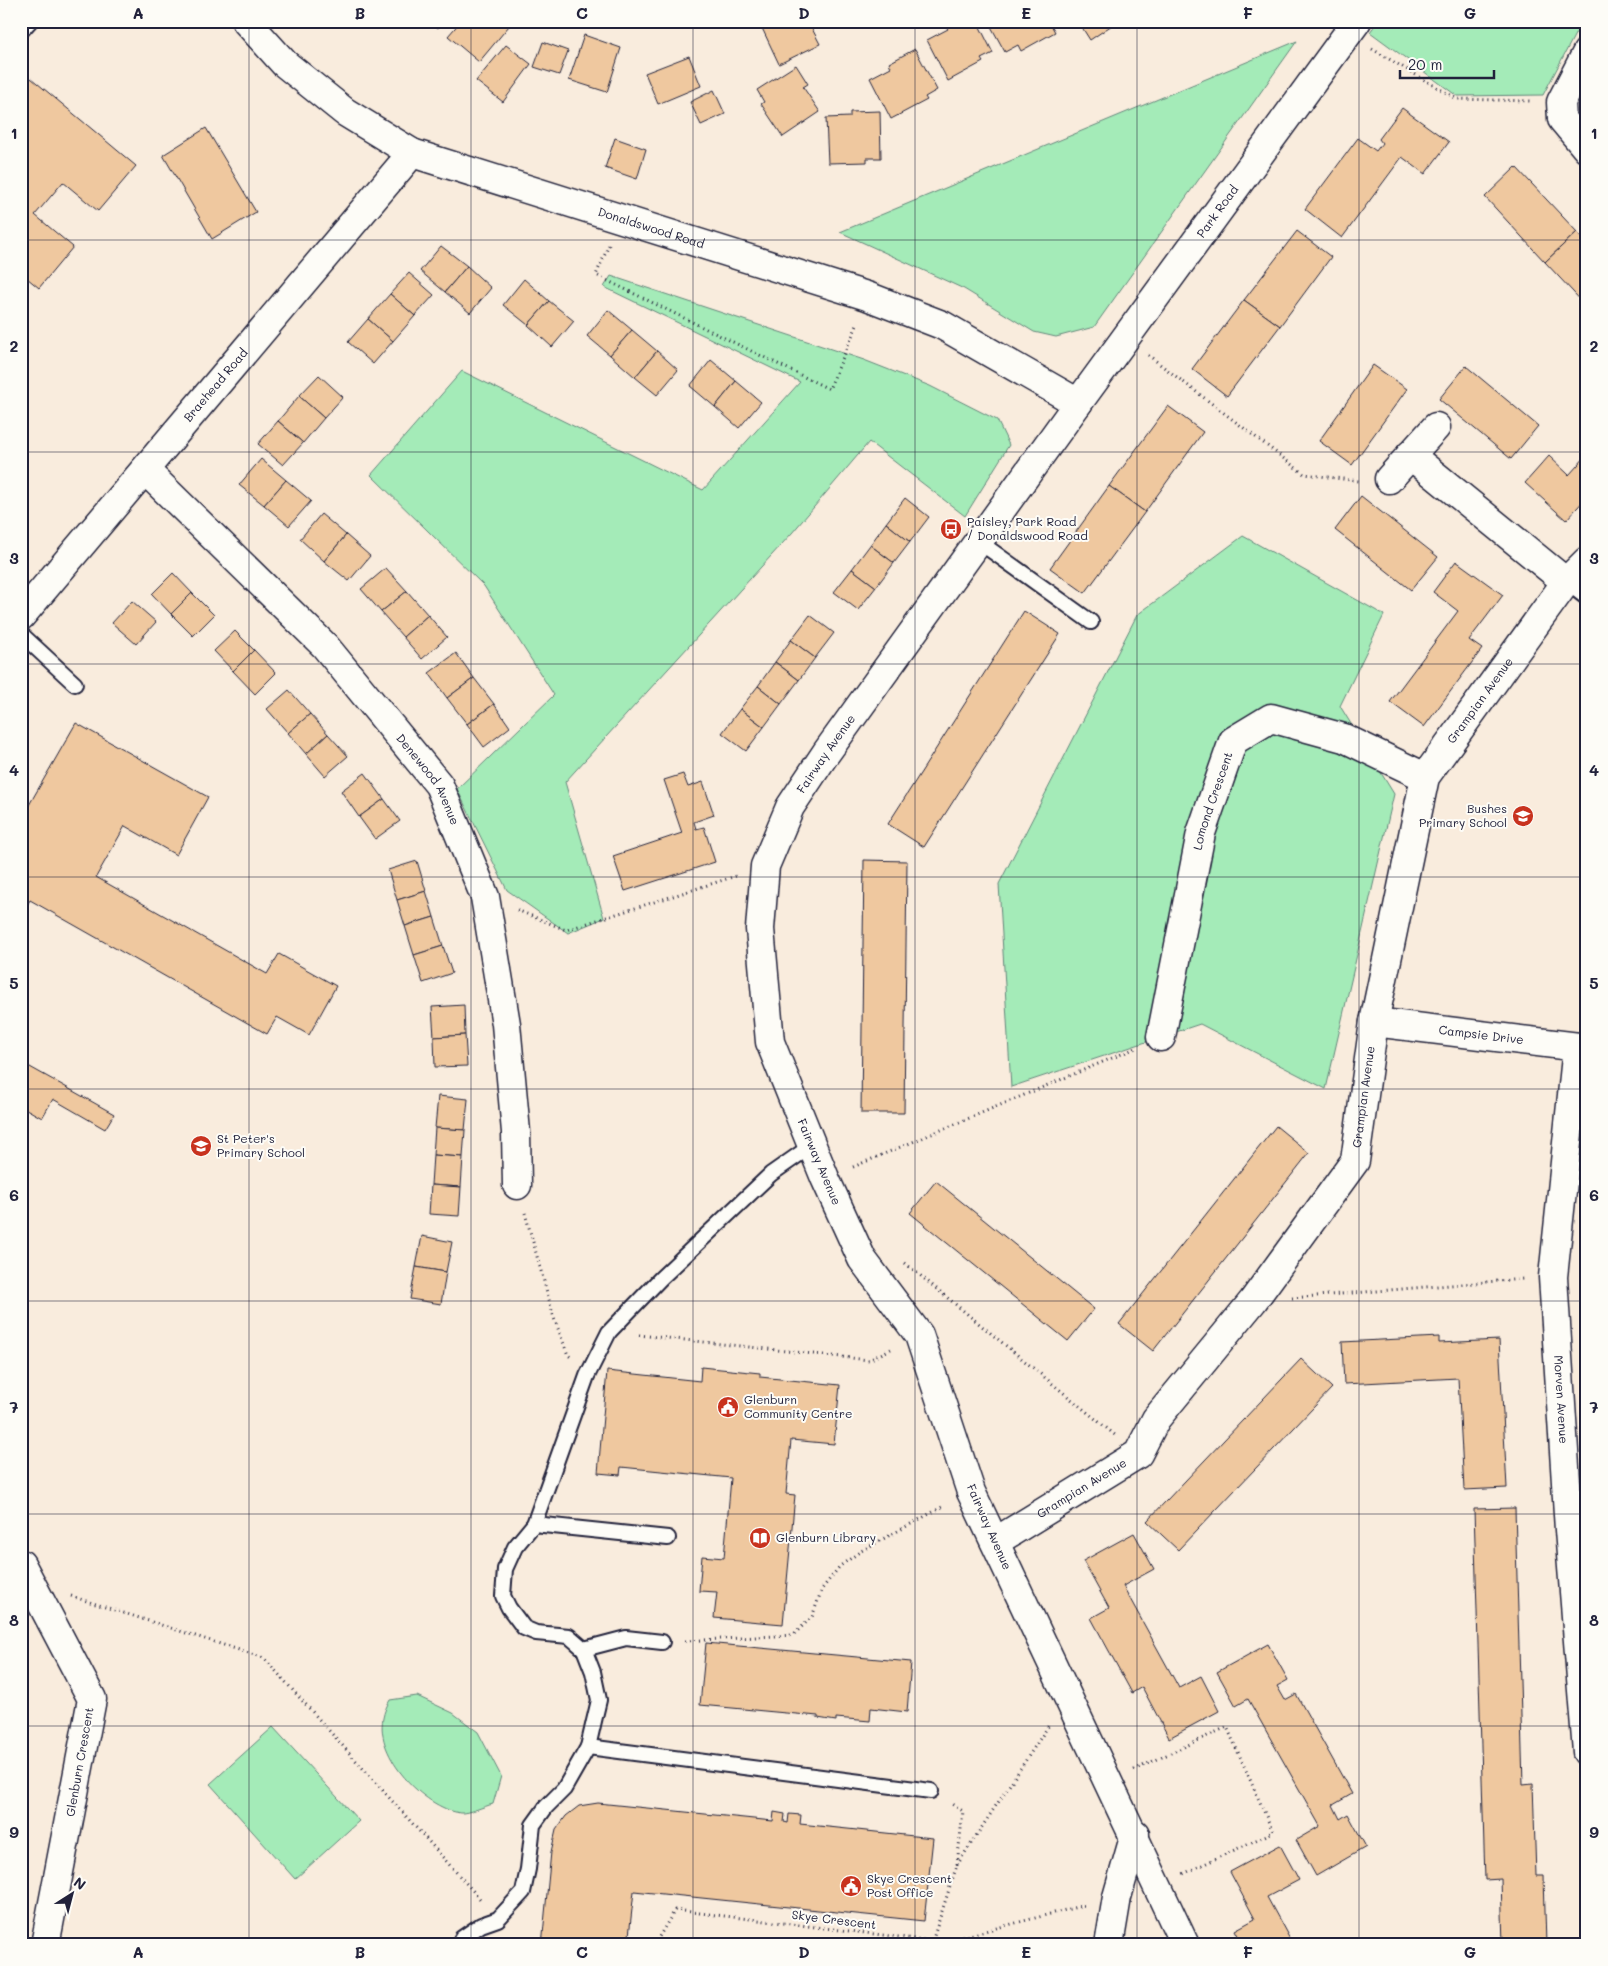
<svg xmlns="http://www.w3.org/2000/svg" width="1608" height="1966" font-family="Mali,sans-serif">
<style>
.green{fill:#a4ebb8;stroke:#63867a}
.building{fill:#efc89f;stroke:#22223b}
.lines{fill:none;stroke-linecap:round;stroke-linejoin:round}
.service-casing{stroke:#22223b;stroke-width:18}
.minor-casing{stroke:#22223b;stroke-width:31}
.tertiary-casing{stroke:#22223b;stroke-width:31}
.path{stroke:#22223b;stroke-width:3;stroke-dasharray:1 4;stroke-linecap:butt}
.service{stroke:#fdfcf7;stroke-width:14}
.minor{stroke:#fdfcf7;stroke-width:28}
.tertiary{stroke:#fdfcf7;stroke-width:28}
.grid{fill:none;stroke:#22223b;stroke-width:1;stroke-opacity:0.55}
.labels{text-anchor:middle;stroke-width:4;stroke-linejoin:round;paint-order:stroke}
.street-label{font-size:12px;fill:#22223b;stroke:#fdfcf7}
.poi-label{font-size:12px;fill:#22223b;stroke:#fdfcf7;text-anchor:start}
.neatline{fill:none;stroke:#22223b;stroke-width:2}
.grid-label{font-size:16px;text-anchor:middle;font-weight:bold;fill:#22223b}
</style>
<rect width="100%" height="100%" fill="#f9ecdd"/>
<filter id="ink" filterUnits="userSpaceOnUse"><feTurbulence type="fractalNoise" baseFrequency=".02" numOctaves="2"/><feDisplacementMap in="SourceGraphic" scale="10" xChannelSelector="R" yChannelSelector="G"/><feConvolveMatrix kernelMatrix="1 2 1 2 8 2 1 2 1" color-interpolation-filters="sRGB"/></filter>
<g filter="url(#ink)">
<g class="green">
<polygon points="1378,21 1582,21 1543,95 1457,96 1370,32"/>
<polygon points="1297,41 1094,327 1056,337 1034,332 964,289 840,232"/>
<polygon points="611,276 864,360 930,386 997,420 1009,445 965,516 869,442 792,533 565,782 604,918 568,933 507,890 457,789 554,695 484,586 371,475 462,371 703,490 800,382 604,287"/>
<polygon points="1243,536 1384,615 1340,706 1394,794 1326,1089 1200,1024 1011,1087 999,884 1137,615"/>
<path d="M417 1696 453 1713 478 1732 501 1776 493 1804C485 1806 467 1814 460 1813 423 1807 375 1756 383 1718 384 1712 387 1705 390 1700Z"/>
<polygon points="273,1727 359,1821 295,1879 210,1784"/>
</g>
<g class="building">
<polygon points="430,21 444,21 438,28"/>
<polygon points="461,21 504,21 509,26 479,62 448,36"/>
<polygon points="763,21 808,21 820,44 779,64 762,28 766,26"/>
<polygon points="952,21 977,21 993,53 981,59 983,62 948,81 927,40 948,29 945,25"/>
<polygon points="988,21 1049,21 1055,32 1021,51 1018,45 1005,52"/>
<polygon points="1078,21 1118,21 1090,40"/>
<polygon points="584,35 621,48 607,92 569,80"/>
<polygon points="543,42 568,51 559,75 534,67"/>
<polygon points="506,45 531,64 503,102 476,81"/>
<polygon points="915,49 937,90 925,97 927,100 891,119 870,78 891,67 889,63"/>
<polygon points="689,56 701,86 658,104 645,73"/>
<polygon points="796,65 808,84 803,87 820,112 783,137 761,104 764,102 757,90"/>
<polygon points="31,78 136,166 98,211 63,182 35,215 73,247 39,288 21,273 21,146 23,143 21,141 21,90"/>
<polygon points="714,90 725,114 701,125 690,102"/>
<polygon points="1402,108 1449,142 1425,174 1402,157 1342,238 1305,209 1358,138 1376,151 1382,143 1379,139"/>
<polygon points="880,111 881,158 867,158 867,162 828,163 826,118 850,117 850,112"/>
<polygon points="206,128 256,212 212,239 163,155"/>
<polygon points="615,138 646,149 637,179 605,168"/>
<polygon points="1516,167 1577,232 1545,262 1485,197"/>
<polygon points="1297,231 1331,257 1280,326 1244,300"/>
<polygon points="1577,232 1587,243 1587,307 1545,262"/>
<polygon points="441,246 467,266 445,292 420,271"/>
<polygon points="467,266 491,288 470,313 445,292"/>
<polygon points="409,273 434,295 415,316 390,294"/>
<polygon points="524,279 549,301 528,325 503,305"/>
<polygon points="390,294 415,316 393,341 368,319"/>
<polygon points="1244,300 1280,326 1227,396 1192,369"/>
<polygon points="549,301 574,321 552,347 528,325"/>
<polygon points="608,310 632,330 610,355 587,336"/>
<polygon points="368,319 393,341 373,364 348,342"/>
<polygon points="632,330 657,351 635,377 610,355"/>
<polygon points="657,351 678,370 657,395 635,377"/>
<polygon points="711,360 736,381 715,407 690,386"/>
<polygon points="1373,365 1407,389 1352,465 1319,441"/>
<polygon points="1466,366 1538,426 1511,459 1439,399"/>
<polygon points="319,375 343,397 324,418 299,396"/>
<polygon points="736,381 761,402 739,428 715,407"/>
<polygon points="299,396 324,418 303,443 278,421"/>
<polygon points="1168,406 1203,432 1145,512 1109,486"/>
<polygon points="278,421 303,443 283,465 258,444"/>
<polygon points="1587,455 1587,497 1566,520 1525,483 1549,456 1569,475"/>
<polygon points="261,459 286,480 264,505 239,485"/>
<polygon points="286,480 311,501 289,526 264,505"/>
<polygon points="1109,486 1145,512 1085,593 1050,568"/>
<polygon points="1361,496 1438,557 1411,590 1335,530"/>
<polygon points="905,498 929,517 910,542 886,523"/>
<polygon points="321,514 346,535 324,561 300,539"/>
<polygon points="886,523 910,542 894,563 870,545"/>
<polygon points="346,535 370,556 349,581 324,561"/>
<polygon points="870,545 894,563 876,587 852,569"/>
<polygon points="1456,561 1503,595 1469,640 1482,649 1424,727 1390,702 1458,611 1433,592"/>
<polygon points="386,568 407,591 381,612 361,589"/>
<polygon points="852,569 876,587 858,610 834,592"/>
<polygon points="173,573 192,593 171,614 152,594"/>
<polygon points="407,591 428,615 403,637 381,612"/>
<polygon points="192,593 214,615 193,636 171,614"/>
<polygon points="132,601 156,622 136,644 112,623"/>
<polygon points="1024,611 1060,634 924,847 888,824"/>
<polygon points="428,615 447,637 422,659 403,637"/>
<polygon points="810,615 834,633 815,658 791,640"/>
<polygon points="235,631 254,650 233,671 214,651"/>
<polygon points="791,640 815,658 799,680 775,662"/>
<polygon points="254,650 276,673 255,694 233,671"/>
<polygon points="456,653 474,678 447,698 429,673"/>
<polygon points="775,662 799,680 781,704 758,686"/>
<polygon points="474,678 494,704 467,724 447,698"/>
<polygon points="758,686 781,704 764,727 740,709"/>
<polygon points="289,690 310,714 288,733 267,709"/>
<polygon points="494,704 510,727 484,747 467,724"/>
<polygon points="740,709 764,727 746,751 722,733"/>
<polygon points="310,714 328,734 306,754 288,733"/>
<polygon points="76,723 208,797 176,855 125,826 96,877 267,974 279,954 336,986 309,1035 277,1017 267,1034 30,900 21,915 21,819"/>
<polygon points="328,734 348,756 325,776 306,754"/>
<polygon points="365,773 384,799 359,817 341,791"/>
<polygon points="683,774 688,787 703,782 714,815 694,822 696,829 704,827 715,862 625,891 613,856 682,833 664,780"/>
<polygon points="384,799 400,821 375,839 359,817"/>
<polygon points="864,860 907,861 904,1113 861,1113"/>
<polygon points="417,861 426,891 397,900 388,870"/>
<polygon points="426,891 434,917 405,926 397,900"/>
<polygon points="434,917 443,946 414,955 405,926"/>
<polygon points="443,946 452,973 423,983 414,955"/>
<polygon points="464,1005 465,1035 434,1037 432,1007"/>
<polygon points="465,1035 467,1066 435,1067 434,1037"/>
<polygon points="21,1062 114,1114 105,1129 53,1099 42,1118 21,1106"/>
<polygon points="438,1096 468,1099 465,1130 435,1128"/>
<polygon points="1276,1126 1309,1153 1153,1351 1119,1324"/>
<polygon points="435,1128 465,1130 463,1157 433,1155"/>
<polygon points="433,1155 463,1157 461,1187 431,1185"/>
<polygon points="936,1181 1094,1309 1068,1341 910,1213"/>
<polygon points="431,1185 461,1187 459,1216 429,1214"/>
<polygon points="422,1236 452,1242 446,1272 416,1267"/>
<polygon points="416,1267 446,1272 441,1304 410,1299"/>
<polygon points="1439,1337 1439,1343 1499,1340 1507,1488 1464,1490 1458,1378 1344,1384 1342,1342"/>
<polygon points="1301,1359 1332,1388 1178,1550 1147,1521"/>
<polygon points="701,1367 760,1373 760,1377 840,1385 834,1444 791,1440 786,1494 795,1495 783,1624 714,1618 717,1592 699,1591 702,1556 724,1558 731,1478 621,1467 620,1475 598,1473 607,1371 700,1381"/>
<polygon points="1515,1508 1523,1785 1533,1784 1536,1876 1544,1876 1546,1945 1503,1945 1501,1879 1485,1880 1474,1509"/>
<polygon points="1134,1533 1154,1569 1123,1586 1179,1688 1201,1676 1219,1711 1169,1738 1142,1687 1132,1693 1091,1618 1109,1608 1083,1561"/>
<polygon points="706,1643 911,1662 907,1712 871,1708 870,1721 836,1718 836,1721 818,1718 818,1716 700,1705"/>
<polygon points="1268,1644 1288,1680 1277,1686 1285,1700 1296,1694 1352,1794 1333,1805 1340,1819 1348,1814 1366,1847 1316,1876 1296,1840 1320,1826 1248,1699 1236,1706 1217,1672"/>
<polygon points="21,1749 25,1749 21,1769"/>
<polygon points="598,1803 773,1821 774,1812 785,1814 784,1822 788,1823 789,1814 801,1815 800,1824 933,1838 924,1921 634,1891 628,1945 542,1945 551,1852 556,1830 566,1816 579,1806"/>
<polygon points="1280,1845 1299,1880 1267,1897 1293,1945 1243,1945 1235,1930 1255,1919 1230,1872"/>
</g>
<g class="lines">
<g class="service-casing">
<g id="service">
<polyline points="21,31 30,21"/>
<polyline points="978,541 1091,622"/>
<polyline points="1566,582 1587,598"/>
<polyline points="21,634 75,684"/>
<polyline points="534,1524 668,1538"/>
<polyline points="584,1649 626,1638 662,1642"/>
<polyline points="588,1747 931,1791"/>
<polyline points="458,1945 462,1938 481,1925 498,1919 523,1892 528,1869 533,1825 546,1807 564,1789 588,1747 594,1721 599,1700 593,1672 584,1649 569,1636 536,1633 524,1628 509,1608 503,1596 505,1569 515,1547 534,1524 587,1376 609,1332 661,1278 771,1174 811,1146"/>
</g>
</g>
<g class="minor-casing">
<g id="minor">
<polyline points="1587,52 1561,102 1562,119 1587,149"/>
<polyline points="1410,455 1566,582"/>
<path id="s1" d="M145 470 325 646 439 785 485 897 506 1024 516 1132 517 1185"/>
<polyline points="1389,479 1436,427"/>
<path id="s2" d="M21 616 412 153"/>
<path id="s3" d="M1374 1022 1587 1048"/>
<path id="s4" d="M1161 1037 1201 833 1233 741 1271 718 1344 738 1425 777"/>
<path id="s5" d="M1577 1047 1553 1277 1569 1530 1587 1752"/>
<path id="s6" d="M995 1542 1138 1454 1156 1419 1253 1301 1355 1161 1374 1022 1425 777 1566 582 1587 561"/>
<polyline points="21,1564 92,1699 45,1945"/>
<polyline points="1109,1945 1117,1897 1135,1834"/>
</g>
</g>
<g class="tertiary-casing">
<g id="tertiary">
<path id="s7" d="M246 21 284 63 345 112 412 153 867 296 942 325 1078 403"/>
<path id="s8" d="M1185 1945 971 1492 919 1335 862 1259 825 1178 770 1042 760 929 765 866 790 807 826 753 1078 403 1357 21"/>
</g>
</g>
<g class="path">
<polyline points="1372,49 1457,99 1532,101"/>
<polyline points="609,245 596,275 829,389 858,323"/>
<polyline points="1148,355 1304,474 1359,481"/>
<polyline points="517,910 566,930 736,876"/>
<polyline points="853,1167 1136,1048"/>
<polyline points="525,1213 554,1318 568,1355 572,1358"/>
<polyline points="905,1263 1115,1435"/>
<polyline points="1292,1298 1523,1279"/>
<polyline points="639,1335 869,1360 891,1349"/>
<polyline points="71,1596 264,1658 482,1901"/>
<polyline points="685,1641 793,1635 812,1617 822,1589 840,1566 861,1551 944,1506"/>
<polyline points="1134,1770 1227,1727 1273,1832 1183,1874"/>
<polyline points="957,1865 1049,1725"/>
<polyline points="654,1945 675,1910 932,1941 958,1938 1085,1905"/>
<polyline points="931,1945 957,1865 963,1811 950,1803"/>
</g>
<use href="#service" class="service"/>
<use href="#minor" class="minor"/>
<use href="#tertiary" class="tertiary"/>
</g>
</g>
<path class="grid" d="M249 21V1945M471 21V1945M693 21V1945M915 21V1945M1137 21V1945M1359 21V1945M21 240H1587M21 452H1587M21 664H1587M21 877H1587M21 1089H1587M21 1301H1587M21 1514H1587M21 1726H1587"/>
<defs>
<g id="bus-disc" transform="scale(1.125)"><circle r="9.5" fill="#c8321e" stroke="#fdfcf7"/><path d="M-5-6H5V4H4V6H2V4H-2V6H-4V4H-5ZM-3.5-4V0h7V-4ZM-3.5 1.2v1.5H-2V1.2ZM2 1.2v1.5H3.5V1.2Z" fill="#fff"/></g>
<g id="school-disc" transform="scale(1.125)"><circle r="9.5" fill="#c8321e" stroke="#fdfcf7"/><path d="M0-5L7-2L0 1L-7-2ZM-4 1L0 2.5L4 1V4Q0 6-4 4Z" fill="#fff"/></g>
<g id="civic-disc" transform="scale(1.125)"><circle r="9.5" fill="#c8321e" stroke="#fdfcf7"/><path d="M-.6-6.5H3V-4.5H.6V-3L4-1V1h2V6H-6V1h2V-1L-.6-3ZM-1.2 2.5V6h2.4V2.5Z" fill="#fff"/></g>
<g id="library-disc" transform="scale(1.125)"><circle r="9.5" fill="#c8321e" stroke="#fdfcf7"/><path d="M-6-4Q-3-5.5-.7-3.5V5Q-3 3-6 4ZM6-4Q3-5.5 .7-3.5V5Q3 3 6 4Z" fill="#fff"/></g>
</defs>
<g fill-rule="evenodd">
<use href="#bus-disc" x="951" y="529"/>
<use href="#school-disc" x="1523" y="816"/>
<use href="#school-disc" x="201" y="1146"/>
<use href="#civic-disc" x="728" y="1407"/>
<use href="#library-disc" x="760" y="1538"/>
<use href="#civic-disc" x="851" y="1886"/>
</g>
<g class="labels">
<g class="street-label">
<text dy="4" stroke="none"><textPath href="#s8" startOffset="1971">Park Road</textPath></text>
<text dy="4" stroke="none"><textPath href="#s7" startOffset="464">Donaldswood Road</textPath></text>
<text dy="4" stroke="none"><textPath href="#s2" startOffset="302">Braehead Road</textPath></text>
<text dy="4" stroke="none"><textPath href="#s6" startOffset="1018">Grampian Avenue</textPath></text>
<text dy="4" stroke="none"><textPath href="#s8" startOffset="1302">Fairway Avenue</textPath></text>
<text dy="4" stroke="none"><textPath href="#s1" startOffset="421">Denewood Avenue</textPath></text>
<text dy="4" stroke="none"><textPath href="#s4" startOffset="242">Lomond Crescent</textPath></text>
<text dy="4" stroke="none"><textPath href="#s3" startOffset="108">Campsie Drive</textPath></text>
<text dy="4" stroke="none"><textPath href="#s6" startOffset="598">Grampian Avenue</textPath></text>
<text transform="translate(819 1162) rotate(67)" y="4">Fairway Avenue</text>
<text dy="4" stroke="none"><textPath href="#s5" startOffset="354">Morven Avenue</textPath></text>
<text dy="4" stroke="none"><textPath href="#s6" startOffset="102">Grampian Avenue</textPath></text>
<text transform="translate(989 1527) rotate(66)" y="4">Fairway Avenue</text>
<text transform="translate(80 1762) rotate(-80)" y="4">Glenburn Crescent</text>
<text transform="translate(834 1920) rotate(7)" y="4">Skye Crescent</text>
</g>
<g class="poi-label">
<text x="967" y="526">Paisley, Park Road<tspan x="967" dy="14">/ Donaldswood Road</tspan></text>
<text x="1507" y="813" text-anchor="end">Bushes<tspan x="1507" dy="14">Primary School</tspan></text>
<text x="217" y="1143">St Peter's<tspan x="217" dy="14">Primary School</tspan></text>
<text x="744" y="1404">Glenburn<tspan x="744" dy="14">Community Centre</tspan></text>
<text x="776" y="1542">Glenburn Library</text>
<text x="867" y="1883">Skye Crescent<tspan x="867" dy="14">Post Office</tspan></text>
</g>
</g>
<rect width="1608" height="1966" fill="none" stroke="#fdfcf7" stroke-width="55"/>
<g transform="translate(72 1894) rotate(36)" stroke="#fdfcf7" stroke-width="4" paint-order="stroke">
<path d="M0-4L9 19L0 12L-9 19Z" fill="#22223b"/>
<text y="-8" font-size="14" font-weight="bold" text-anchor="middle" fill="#22223b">N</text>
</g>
<path d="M1400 70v8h94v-8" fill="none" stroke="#22223b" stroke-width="2.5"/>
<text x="1408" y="70" font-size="15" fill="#22223b" stroke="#fdfcf7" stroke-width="4" paint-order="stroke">20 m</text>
<rect x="28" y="28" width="1552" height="1910" class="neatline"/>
<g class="grid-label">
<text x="138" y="19">A</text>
<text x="360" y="19">B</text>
<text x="582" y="19">C</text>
<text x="804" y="19">D</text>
<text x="1026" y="19">E</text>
<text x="1248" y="19">F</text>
<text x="1470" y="19">G</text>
<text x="14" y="139">1</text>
<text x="1594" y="139">1</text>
<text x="14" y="352">2</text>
<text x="1594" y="352">2</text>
<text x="14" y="564">3</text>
<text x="1594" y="564">3</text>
<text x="14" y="776">4</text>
<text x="1594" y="776">4</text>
<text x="14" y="989">5</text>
<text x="1594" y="989">5</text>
<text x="14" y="1201">6</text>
<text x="1594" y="1201">6</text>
<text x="14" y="1413">7</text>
<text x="1594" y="1413">7</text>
<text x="14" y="1626">8</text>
<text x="1594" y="1626">8</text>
<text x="14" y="1838">9</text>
<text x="1594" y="1838">9</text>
<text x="138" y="1958">A</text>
<text x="360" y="1958">B</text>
<text x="582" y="1958">C</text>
<text x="804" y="1958">D</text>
<text x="1026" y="1958">E</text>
<text x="1248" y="1958">F</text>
<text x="1470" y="1958">G</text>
</g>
</svg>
